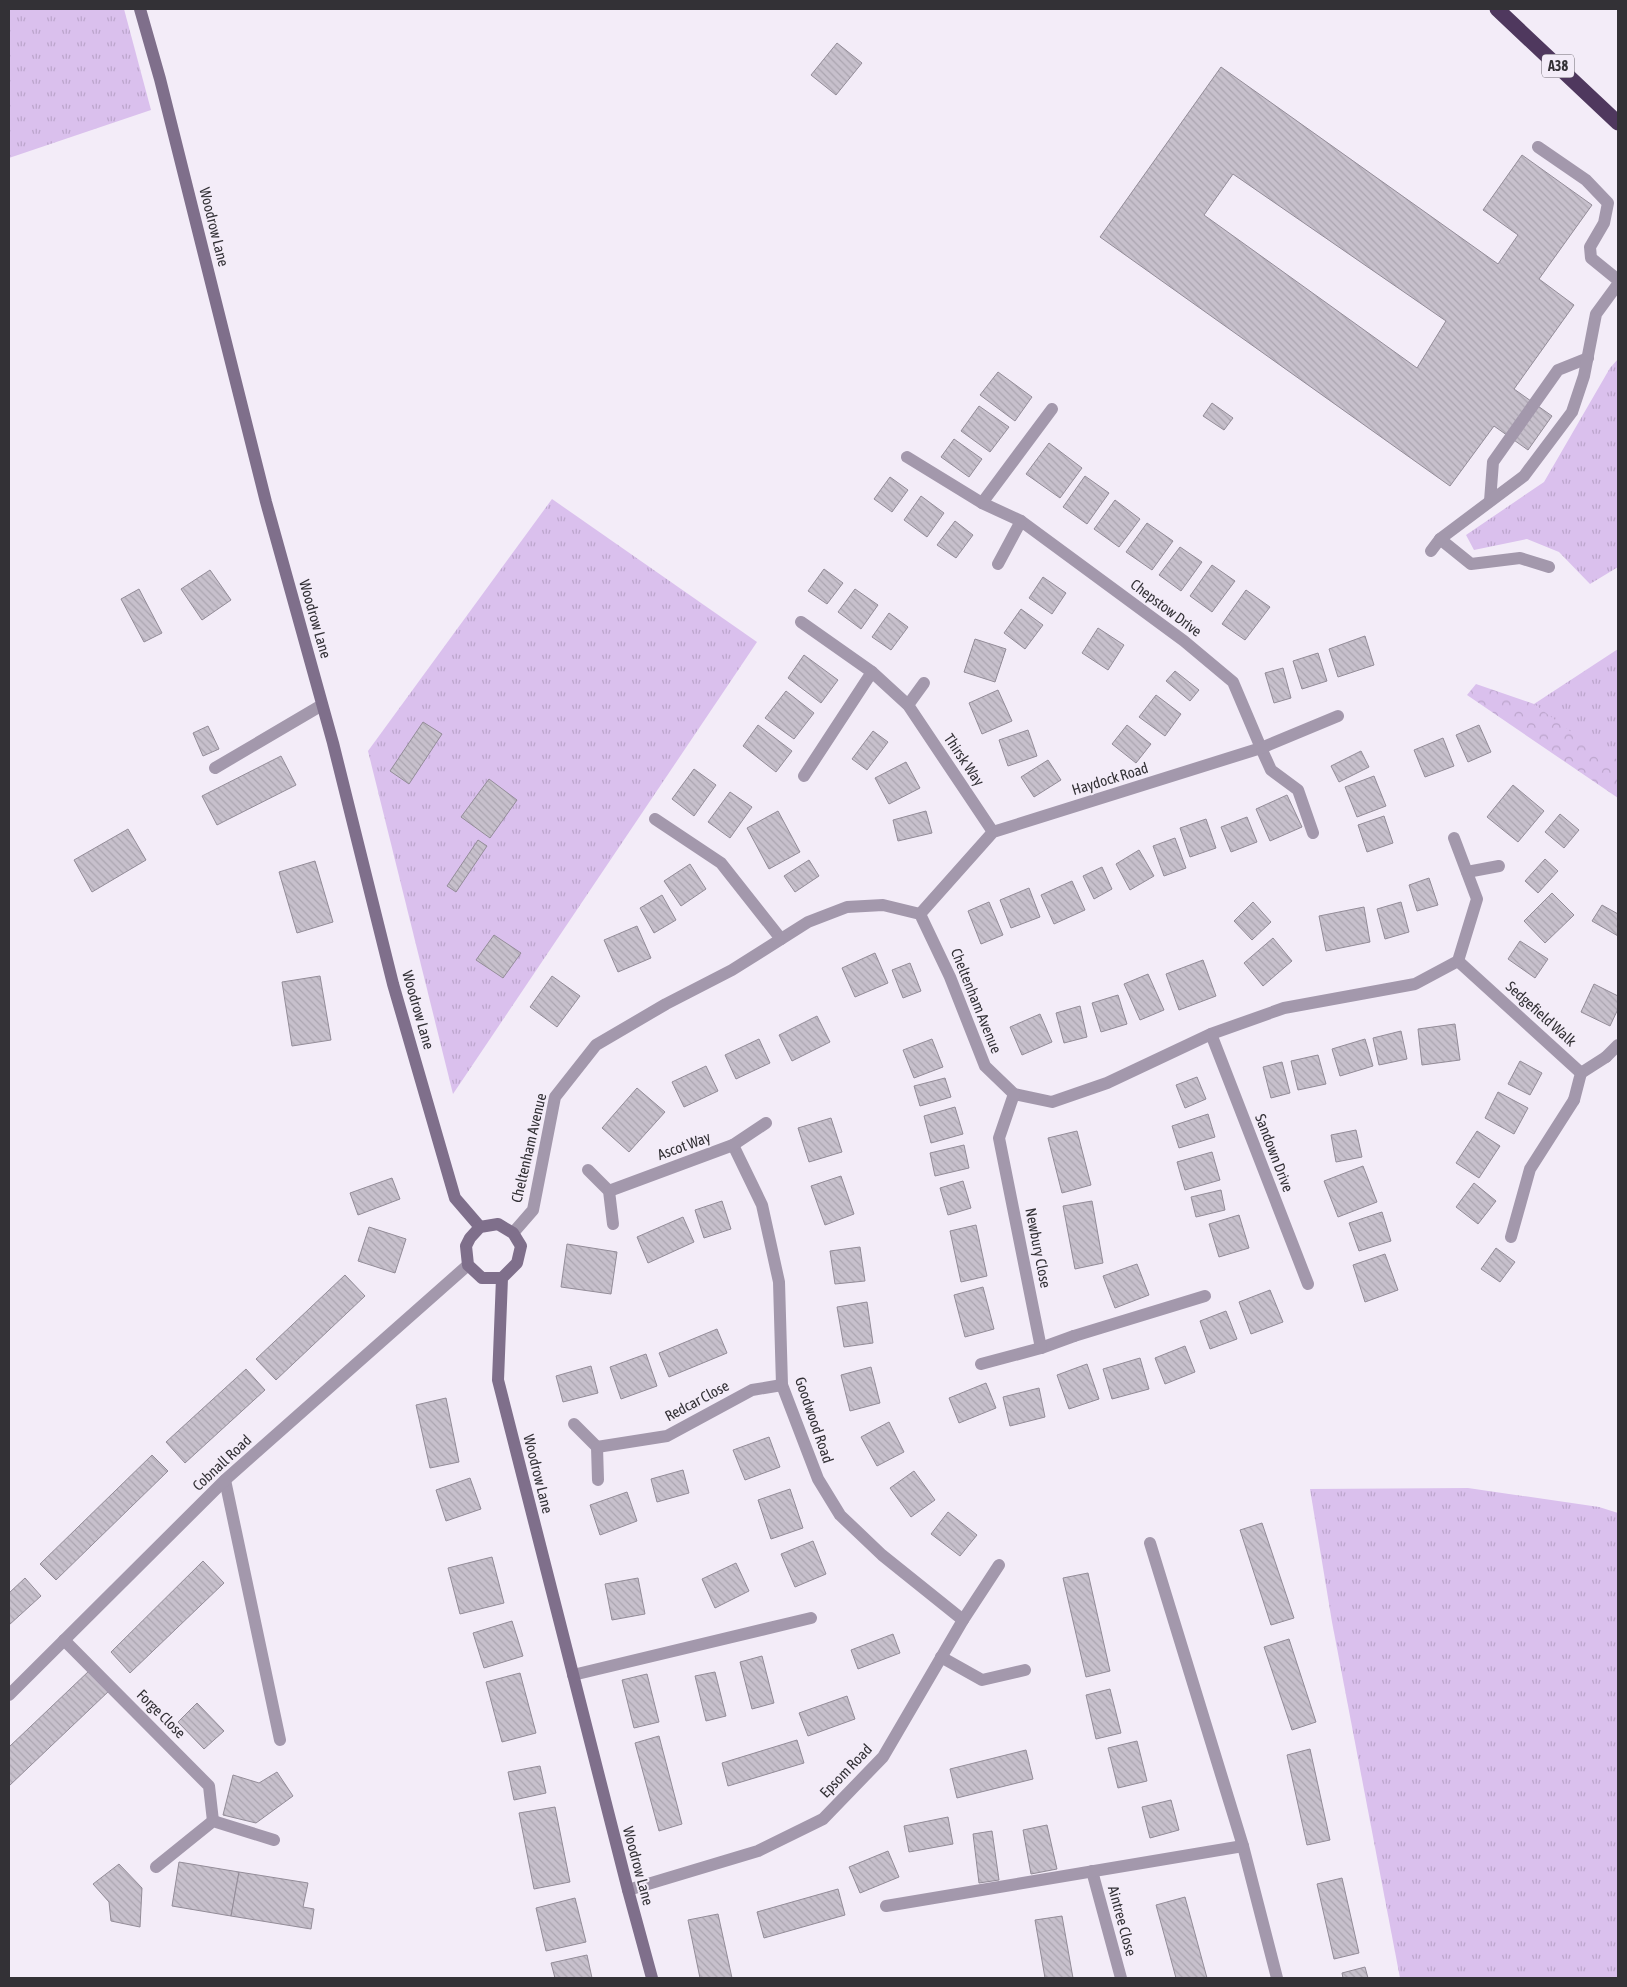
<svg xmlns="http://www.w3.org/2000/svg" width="1627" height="1987" font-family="'Asap Condensed',sans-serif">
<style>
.grass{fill:url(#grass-tufts)}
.forest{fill:url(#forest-crowns)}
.building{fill:url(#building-back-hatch);stroke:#938c98;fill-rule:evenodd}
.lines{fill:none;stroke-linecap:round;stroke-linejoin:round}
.lane{stroke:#a398ac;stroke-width:12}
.street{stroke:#a398ac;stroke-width:12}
.secondary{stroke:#7f6f8b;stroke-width:12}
.highway{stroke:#4f385e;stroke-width:15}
.labels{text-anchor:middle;stroke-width:4;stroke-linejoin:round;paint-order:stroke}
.shield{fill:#f3ecf8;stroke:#6d6970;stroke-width:1}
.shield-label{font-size:14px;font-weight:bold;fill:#333136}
.street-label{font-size:15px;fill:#333136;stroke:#f3ecf8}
</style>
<defs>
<pattern id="grass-tufts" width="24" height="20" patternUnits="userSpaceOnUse" patternTransform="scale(1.25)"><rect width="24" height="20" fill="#dac0ed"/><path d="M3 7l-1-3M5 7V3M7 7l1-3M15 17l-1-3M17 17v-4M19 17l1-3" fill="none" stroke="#bca5cc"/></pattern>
<pattern id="forest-crowns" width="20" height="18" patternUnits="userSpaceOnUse" patternTransform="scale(1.25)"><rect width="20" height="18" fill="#dac0ed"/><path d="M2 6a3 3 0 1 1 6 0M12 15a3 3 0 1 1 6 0" fill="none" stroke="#bca5cc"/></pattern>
<pattern id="building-back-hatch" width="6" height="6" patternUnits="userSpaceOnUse" patternTransform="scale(1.25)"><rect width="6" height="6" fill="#c7c0cc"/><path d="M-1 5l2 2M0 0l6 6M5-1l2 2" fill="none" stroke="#aba5b0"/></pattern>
</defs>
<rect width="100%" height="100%" fill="#f3ecf8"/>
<g class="grass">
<polygon points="9,9 124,9 151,110 9,158"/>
<polygon points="1618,359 1618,567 1590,584 1559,552 1527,539 1474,550 1466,535 1544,482 1610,368"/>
<polygon points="552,499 757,642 453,1094 368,751"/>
<polygon points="1618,649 1618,761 1577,739 1534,704"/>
<polygon points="1468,1488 1599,1507 1618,1513 1618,1978 1400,1978 1332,1622 1310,1489"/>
</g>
<polygon class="forest" points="1476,684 1534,704 1578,737 1618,760 1618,798 1467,695"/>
<g class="building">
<polygon points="837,43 862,63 836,95 811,75"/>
<path d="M1221 67 1498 264 1518 235 1483 210 1522 155 1592 205 1539 279 1574 305 1514 389 1552 416 1528 450 1494 426 1450 486 1100 237ZM1233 174 1446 321 1417 368 1204 215Z"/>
<polygon points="998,372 1032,397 1015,421 980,395"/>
<polygon points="1212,403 1233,418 1224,430 1203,416"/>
<polygon points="979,406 1009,427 990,452 961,431"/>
<polygon points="954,439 982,459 969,477 941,457"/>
<polygon points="1049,443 1082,468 1060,498 1026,474"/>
<polygon points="1085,476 1109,493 1087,524 1063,507"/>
<polygon points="890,477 908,490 892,512 874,499"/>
<polygon points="921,496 944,513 927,537 904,520"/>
<polygon points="1115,500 1140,519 1119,547 1094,529"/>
<polygon points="955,521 973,535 956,558 937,545"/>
<polygon points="1147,523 1173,541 1152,570 1126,552"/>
<polygon points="1180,547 1202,562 1181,591 1159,575"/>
<polygon points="1212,565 1235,581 1212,612 1190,596"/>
<polygon points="824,569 843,583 827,604 808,591"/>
<polygon points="210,570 231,600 202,620 181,589"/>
<polygon points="1043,577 1066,593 1052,614 1029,598"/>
<polygon points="139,589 162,633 144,642 121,599"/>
<polygon points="855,589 878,605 861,629 838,612"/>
<polygon points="1246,590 1270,607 1245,640 1222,624"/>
<polygon points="1021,609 1043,625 1025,649 1004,633"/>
<polygon points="889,613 908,627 891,650 872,637"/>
<polygon points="1098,628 1124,645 1108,670 1082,653"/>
<polygon points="1365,636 1374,665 1338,677 1329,649"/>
<polygon points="975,639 1006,649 995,682 964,672"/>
<polygon points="1318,653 1327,681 1302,689 1293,661"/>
<polygon points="804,655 838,680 821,703 788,678"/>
<polygon points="1283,668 1291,698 1274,703 1265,673"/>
<polygon points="1175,671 1199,690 1190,701 1166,681"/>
<polygon points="998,690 1012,721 982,734 969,703"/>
<polygon points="786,691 814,713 794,739 765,718"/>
<polygon points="1156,695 1181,714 1165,736 1139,717"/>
<polygon points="423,722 442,734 409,784 390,771"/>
<polygon points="758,725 792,751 776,772 743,746"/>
<polygon points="1127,725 1151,744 1136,763 1112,744"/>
<polygon points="1479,725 1491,752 1468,762 1456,735"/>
<polygon points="208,726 219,749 203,756 193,733"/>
<polygon points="1028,730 1037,756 1008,766 999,740"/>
<polygon points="873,731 888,742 867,770 852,759"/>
<polygon points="1443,738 1454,766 1425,777 1414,750"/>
<polygon points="1361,751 1369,767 1339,782 1331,766"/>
<polygon points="281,756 296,785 217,825 202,796"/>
<polygon points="1048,760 1061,780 1034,797 1021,777"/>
<polygon points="906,762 920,788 889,804 875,778"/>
<polygon points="694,769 716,785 694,816 672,799"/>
<polygon points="1374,776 1386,806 1357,817 1345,787"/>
<polygon points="489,779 517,800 490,838 461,817"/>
<polygon points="1513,785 1544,811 1518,842 1487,817"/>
<polygon points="730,792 752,807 730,838 708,822"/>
<polygon points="1287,795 1302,827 1270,841 1256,809"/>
<polygon points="778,811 800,852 769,869 747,828"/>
<polygon points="926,811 932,833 898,841 893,820"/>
<polygon points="1560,814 1579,830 1564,848 1545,832"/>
<polygon points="1384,816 1393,843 1367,852 1358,825"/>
<polygon points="1247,817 1257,842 1231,852 1221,827"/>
<polygon points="1206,819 1216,848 1190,857 1180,828"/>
<polygon points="128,829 146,860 92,892 74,860"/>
<polygon points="1175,838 1186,868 1164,876 1153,846"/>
<polygon points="478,840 487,846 456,892 447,886"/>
<polygon points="1139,850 1154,876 1130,890 1116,864"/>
<polygon points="1545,859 1558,871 1538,893 1525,881"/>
<polygon points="809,860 819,876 795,892 784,876"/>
<polygon points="315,861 333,922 297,933 279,872"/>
<polygon points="690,864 706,889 681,906 664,881"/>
<polygon points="1102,867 1112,889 1094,899 1083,876"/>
<polygon points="1429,878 1438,905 1417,911 1409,885"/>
<polygon points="1072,881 1085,910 1054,924 1041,895"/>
<polygon points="1029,888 1040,917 1011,928 1000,900"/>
<polygon points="1552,893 1574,915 1545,943 1524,921"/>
<polygon points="662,895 676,920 654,933 640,908"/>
<polygon points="989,902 1003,935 981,944 968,911"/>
<polygon points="1253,902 1271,922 1252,940 1234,921"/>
<polygon points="1401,902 1409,932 1385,939 1377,909"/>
<polygon points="1602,905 1618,914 1618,936 1592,921"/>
<polygon points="1364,907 1370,942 1326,951 1319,916"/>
<polygon points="637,926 651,958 618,972 604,940"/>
<polygon points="494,935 521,953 503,978 476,960"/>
<polygon points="1273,938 1292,961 1263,986 1244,963"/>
<polygon points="1520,941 1548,959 1535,978 1508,959"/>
<polygon points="875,953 888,983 855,997 842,968"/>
<polygon points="1203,960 1216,996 1179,1010 1166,974"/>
<polygon points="910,963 921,991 903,998 892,970"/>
<polygon points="1148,974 1164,1010 1140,1020 1124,984"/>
<polygon points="320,976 331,1040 292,1046 282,982"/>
<polygon points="552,976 580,996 557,1027 530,1007"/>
<polygon points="1594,984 1618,996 1618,1009 1610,1026 1581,1012"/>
<polygon points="1118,995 1127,1024 1101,1032 1092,1003"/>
<polygon points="1080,1006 1087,1037 1064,1043 1056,1013"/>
<polygon points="1040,1014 1052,1042 1022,1055 1010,1027"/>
<polygon points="817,1016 830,1042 792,1061 779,1035"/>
<polygon points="1455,1024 1460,1060 1422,1065 1418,1029"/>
<polygon points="1401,1031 1407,1059 1379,1065 1373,1038"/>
<polygon points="759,1039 770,1063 736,1079 725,1055"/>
<polygon points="932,1039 943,1067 914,1078 903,1050"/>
<polygon points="1365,1039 1373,1066 1340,1076 1332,1049"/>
<polygon points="1318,1055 1326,1084 1298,1090 1291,1061"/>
<polygon points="1520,1061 1542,1073 1530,1095 1508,1084"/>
<polygon points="1282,1062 1290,1093 1271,1098 1263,1067"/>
<polygon points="706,1066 718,1091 684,1107 672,1082"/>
<polygon points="1197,1077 1206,1099 1185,1108 1176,1085"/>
<polygon points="945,1078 951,1097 920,1106 914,1086"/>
<polygon points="637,1088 665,1112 629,1152 602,1128"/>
<polygon points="1498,1092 1528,1108 1514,1134 1485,1118"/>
<polygon points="955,1107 963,1134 931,1143 924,1116"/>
<polygon points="1208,1114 1215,1137 1179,1148 1172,1126"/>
<polygon points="831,1118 842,1152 809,1162 798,1128"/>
<polygon points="1356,1130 1362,1157 1336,1162 1331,1135"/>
<polygon points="1077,1131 1091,1185 1062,1193 1048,1138"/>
<polygon points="1477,1131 1500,1146 1479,1178 1456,1163"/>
<polygon points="964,1145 969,1168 935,1176 930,1153"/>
<polygon points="1212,1152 1220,1180 1185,1190 1177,1162"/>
<polygon points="1363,1166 1377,1202 1338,1217 1324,1181"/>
<polygon points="841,1176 854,1214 825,1225 811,1186"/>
<polygon points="392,1178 400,1199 358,1215 350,1193"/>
<polygon points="963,1181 971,1208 948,1215 940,1188"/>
<polygon points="1474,1183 1496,1201 1478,1224 1456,1207"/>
<polygon points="1221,1190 1225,1210 1196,1217 1191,1197"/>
<polygon points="722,1201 731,1229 704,1238 695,1210"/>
<polygon points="1092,1201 1103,1263 1075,1269 1063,1206"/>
<polygon points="1382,1212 1391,1241 1359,1251 1349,1223"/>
<polygon points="1239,1215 1249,1248 1219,1257 1209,1224"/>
<polygon points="683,1217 694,1242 648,1263 637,1237"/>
<polygon points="976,1225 987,1276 961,1282 950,1231"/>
<polygon points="369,1227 406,1239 395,1273 358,1261"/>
<polygon points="567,1244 617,1252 611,1294 561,1287"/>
<polygon points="860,1247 865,1281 835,1284 830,1251"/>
<polygon points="1496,1248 1515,1262 1500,1282 1481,1269"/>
<polygon points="1385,1254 1398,1290 1365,1302 1353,1265"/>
<polygon points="1137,1264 1149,1295 1115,1308 1103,1276"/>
<polygon points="345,1275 365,1296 276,1380 256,1359"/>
<polygon points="983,1287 994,1329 965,1337 954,1295"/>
<polygon points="1270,1290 1283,1322 1251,1334 1239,1302"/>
<polygon points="867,1302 873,1343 844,1347 837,1307"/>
<polygon points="1226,1311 1237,1339 1210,1349 1200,1321"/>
<polygon points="717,1329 727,1353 669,1377 659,1353"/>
<polygon points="1185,1346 1195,1372 1165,1384 1155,1358"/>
<polygon points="646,1354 657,1386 621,1399 610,1367"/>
<polygon points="1140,1358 1149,1389 1112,1399 1103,1369"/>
<polygon points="1087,1364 1099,1399 1069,1409 1057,1375"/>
<polygon points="591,1366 598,1393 563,1402 556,1376"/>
<polygon points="871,1367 880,1403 850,1411 841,1375"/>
<polygon points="246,1369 265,1390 185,1463 166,1442"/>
<polygon points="986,1383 996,1408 959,1423 949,1398"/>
<polygon points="1039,1388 1045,1417 1010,1426 1003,1397"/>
<polygon points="446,1398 459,1462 430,1468 416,1405"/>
<polygon points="889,1422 904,1452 877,1466 861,1437"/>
<polygon points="769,1437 780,1467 745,1480 733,1450"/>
<polygon points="152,1455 168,1471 56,1580 40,1564"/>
<polygon points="683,1470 689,1493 657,1502 651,1479"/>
<polygon points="914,1471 935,1500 911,1517 890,1488"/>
<polygon points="470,1478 481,1509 446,1521 436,1490"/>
<polygon points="790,1489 803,1528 771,1539 758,1500"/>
<polygon points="627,1492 637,1521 600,1535 590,1505"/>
<polygon points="948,1512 977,1535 960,1556 931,1534"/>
<polygon points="1262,1523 1294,1618 1271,1625 1240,1530"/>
<polygon points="813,1541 826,1574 795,1587 781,1554"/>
<polygon points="492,1557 504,1603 460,1614 448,1568"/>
<polygon points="203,1561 224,1583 130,1673 111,1652"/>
<polygon points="736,1563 749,1591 715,1608 702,1579"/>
<polygon points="1088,1573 1110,1671 1086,1677 1063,1578"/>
<polygon points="25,1578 41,1596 9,1625 9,1593"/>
<polygon points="638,1578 645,1614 612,1620 605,1584"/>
<polygon points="512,1621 523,1656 484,1668 473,1633"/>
<polygon points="893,1634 900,1653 858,1669 851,1650"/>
<polygon points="1289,1639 1316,1722 1292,1730 1264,1647"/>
<polygon points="762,1656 774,1703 752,1709 740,1662"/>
<polygon points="90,1670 110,1690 9,1786 9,1747"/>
<polygon points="715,1672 726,1716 706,1721 695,1676"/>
<polygon points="520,1673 536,1733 502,1742 486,1682"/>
<polygon points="647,1674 659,1722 634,1728 622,1680"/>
<polygon points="1110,1689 1121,1733 1096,1739 1086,1695"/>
<polygon points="847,1696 855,1719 808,1736 799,1713"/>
<polygon points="197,1703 224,1731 204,1749 178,1722"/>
<polygon points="659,1736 682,1824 659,1831 635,1743"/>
<polygon points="797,1740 804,1763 728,1786 722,1763"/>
<polygon points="1137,1741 1147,1781 1118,1788 1108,1748"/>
<polygon points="1310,1749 1330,1840 1307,1845 1287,1755"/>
<polygon points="1026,1750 1033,1779 957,1798 950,1769"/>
<polygon points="540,1766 546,1793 514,1800 508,1772"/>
<polygon points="277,1772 293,1796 256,1823 223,1815 233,1775 259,1783"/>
<polygon points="1171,1800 1179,1830 1150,1838 1142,1807"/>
<polygon points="555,1807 570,1882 534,1889 519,1813"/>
<polygon points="948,1817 953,1844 909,1852 904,1826"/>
<polygon points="1047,1825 1057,1869 1031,1874 1023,1830"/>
<polygon points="992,1831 999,1880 979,1883 973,1834"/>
<polygon points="888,1851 899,1877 860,1893 849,1867"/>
<polygon points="179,1862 239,1872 231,1916 172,1906"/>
<polygon points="119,1864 142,1888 140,1927 111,1921 109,1902 93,1884"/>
<polygon points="239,1872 308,1883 303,1907 314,1909 311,1929 231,1916"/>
<polygon points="1342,1878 1359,1953 1334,1959 1317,1884"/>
<polygon points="838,1889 845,1915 764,1938 757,1912"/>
<polygon points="1185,1897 1207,1978 1176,1978 1156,1905"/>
<polygon points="575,1898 586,1942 546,1951 536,1908"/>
<polygon points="718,1914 732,1978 700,1978 688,1920"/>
<polygon points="1062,1916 1073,1978 1045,1978 1035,1920"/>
<polygon points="587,1955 592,1978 555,1978 551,1963"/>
<polygon points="1365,1967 1368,1978 1343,1978 1342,1973"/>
</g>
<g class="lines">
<g class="lane">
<polyline points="1538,147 1586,180 1608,203 1604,223 1590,247 1591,258 1618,280"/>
<polyline points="907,457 982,503 1052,409"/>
<polyline points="1490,501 1493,462 1558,370 1588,358"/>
<polyline points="1440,539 1471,564 1520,558 1549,567"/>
<polyline points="1431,551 1440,539 1524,476 1572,412 1584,376 1596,314 1618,284"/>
<polyline points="801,622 872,672 804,776"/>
<polyline points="1261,748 1271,770 1298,790 1313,833"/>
<polyline points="215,768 322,705"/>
<polyline points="655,819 721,863 781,939"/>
<polyline points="1606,1057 1618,1045"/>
<polyline points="1511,1237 1530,1169 1574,1100"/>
<polyline points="1074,1336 1205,1296"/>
<polyline points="225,1480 280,1740"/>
<polyline points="941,1657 982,1680 1025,1670"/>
</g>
<g class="street">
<polyline points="982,503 1021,521 1184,641 1233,682 1261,748"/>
<polyline points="998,564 1021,521"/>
<polyline points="872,672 908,705 993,832"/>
<polyline points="908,705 924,683"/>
<polyline points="1467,872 1499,866"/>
<polyline points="920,914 993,832 1261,748 1338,716"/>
<polyline points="1458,961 1581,1073 1574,1100"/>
<polyline points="1211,1034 1308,1284"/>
<polyline points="1581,1073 1606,1057"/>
<polyline points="733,1145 762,1205 779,1282 782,1385 818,1479 840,1515 882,1555 963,1620"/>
<polyline points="588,1170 609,1191 613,1224"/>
<polyline points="609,1191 733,1145 766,1123"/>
<polyline points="513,1233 533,1210 555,1097 596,1045 666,1004 732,970 808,922 847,907 883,905 920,914 950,977 985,1066 1014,1094 1052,1102 1107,1083 1211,1034 1284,1008 1415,984 1458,961 1477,899 1454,838"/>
<polyline points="1041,1348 1074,1336"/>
<polyline points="981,1364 1041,1348 999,1138 1014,1094"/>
<polyline points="574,1424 597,1447 598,1480"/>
<polyline points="597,1447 667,1436 752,1390 782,1385"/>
<polyline points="1150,1543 1243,1846 1277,1978"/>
<polyline points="64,1640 209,1786 213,1821"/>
<polyline points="573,1675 811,1618"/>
<polyline points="9,1695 225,1480 468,1265"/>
<polyline points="156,1867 213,1821 274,1840"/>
<polyline points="1092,1871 1121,1978"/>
<polyline points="628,1890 758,1851 823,1819 883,1757 963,1620 999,1565"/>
<polyline points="886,1906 1243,1846"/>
</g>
<g class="secondary">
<polyline points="140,9 160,79 266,502 333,743 393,984 455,1198 480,1227"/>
<polyline points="502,1278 482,1278 468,1265 466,1246 470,1238 480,1227 498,1224 513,1233 521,1246 517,1263 502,1278 498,1380 628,1890 652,1978"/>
</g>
<polyline class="highway" points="1497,9 1618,123"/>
</g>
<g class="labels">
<rect class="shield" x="1542" y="54.5" width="32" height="23" rx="4"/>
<g class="shield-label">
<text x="1558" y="71">A38</text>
</g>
<g class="street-label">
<text transform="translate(214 227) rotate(76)" y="5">Woodrow Lane</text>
<text transform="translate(1166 608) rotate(37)" y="5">Chepstow Drive</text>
<text transform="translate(315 619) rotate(74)" y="5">Woodrow Lane</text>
<text transform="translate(964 760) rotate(56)" y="5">Thirsk Way</text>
<text transform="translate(1110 779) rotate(-17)" y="5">Haydock Road</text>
<text transform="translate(976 1001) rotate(68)" y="5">Cheltenham Avenue</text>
<text transform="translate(418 1010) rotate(74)" y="5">Woodrow Lane</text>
<text transform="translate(1541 1014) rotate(42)" y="5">Sedgefield Walk</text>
<text transform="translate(684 1146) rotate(-20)" y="5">Ascot Way</text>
<text transform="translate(529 1148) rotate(-77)" y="5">Cheltenham Avenue</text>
<text transform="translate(1274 1153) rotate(69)" y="5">Sandown Drive</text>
<text transform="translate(1038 1248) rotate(79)" y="5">Newbury Close</text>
<text transform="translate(697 1401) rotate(-28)" y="5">Redcar Close</text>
<text transform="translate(814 1420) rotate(71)" y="5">Goodwood Road</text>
<text transform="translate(222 1463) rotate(-43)" y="5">Cobnall Road</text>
<text transform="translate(538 1474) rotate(76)" y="5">Woodrow Lane</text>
<text transform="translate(161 1714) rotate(45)" y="5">Forge Close</text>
<text transform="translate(846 1771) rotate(-46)" y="5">Epsom Road</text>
<text transform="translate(638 1866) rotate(75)" y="5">Woodrow Lane</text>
<text transform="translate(1122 1921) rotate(75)" y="5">Aintree Close</text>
</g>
</g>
<rect width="1627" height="1987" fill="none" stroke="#333136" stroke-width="20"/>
</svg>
